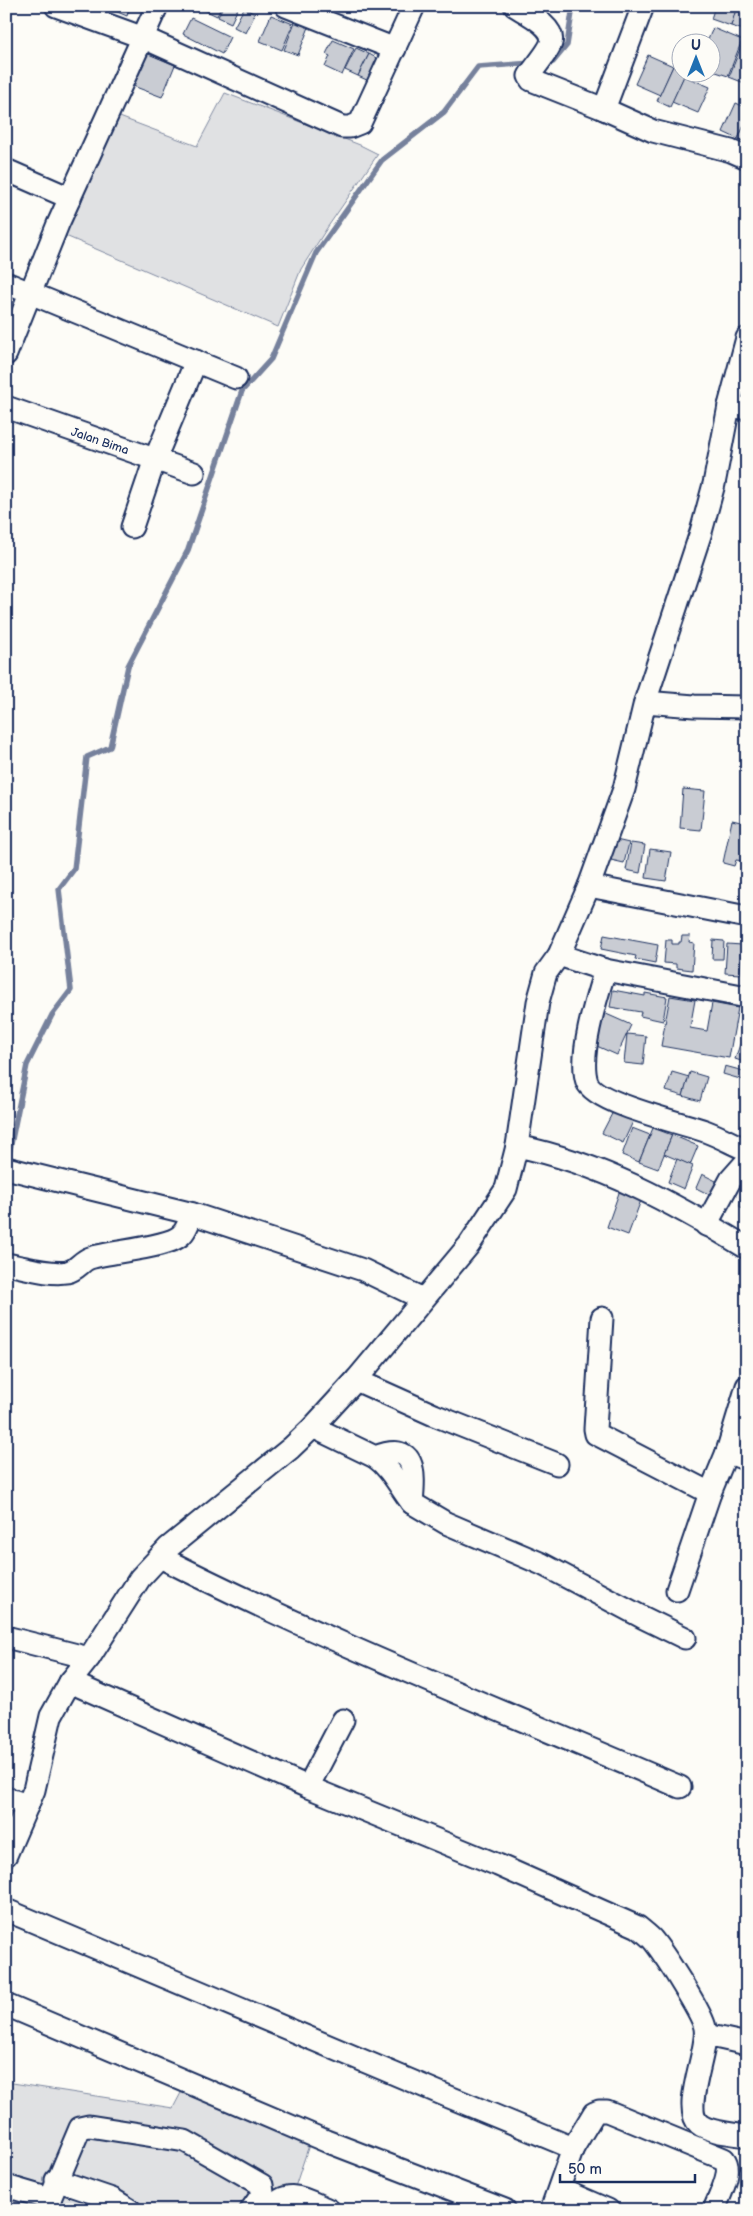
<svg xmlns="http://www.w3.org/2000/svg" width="753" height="2216" font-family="'Balsamiq Sans',sans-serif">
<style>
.green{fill:#e0e1e3;stroke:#7e88a0}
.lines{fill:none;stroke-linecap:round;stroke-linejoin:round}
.stream{stroke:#76819c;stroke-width:5.5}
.building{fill:#c9ccd3;stroke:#1b2f5e}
.minor-casing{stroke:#1b2f5e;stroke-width:25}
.minor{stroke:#fdfcf7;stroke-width:21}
.labels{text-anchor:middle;stroke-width:4.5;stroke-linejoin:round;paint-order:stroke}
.street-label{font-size:12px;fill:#1b2f5e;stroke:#fdfcf7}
</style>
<rect width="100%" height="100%" fill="#fdfcf7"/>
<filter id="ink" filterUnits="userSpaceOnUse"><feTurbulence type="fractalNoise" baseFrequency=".02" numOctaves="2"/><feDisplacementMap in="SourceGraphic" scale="10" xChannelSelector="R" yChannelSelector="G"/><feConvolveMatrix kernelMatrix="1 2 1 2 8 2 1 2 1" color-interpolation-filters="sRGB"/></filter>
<g filter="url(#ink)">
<g class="green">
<polygon points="225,93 360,145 378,154 327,228 301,269 278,327 61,234 117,116 197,146"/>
<polygon points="6,2082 173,2108 183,2089 309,2145 295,2187 278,2210 53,2210 6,2187 6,2160 10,2143 6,2141"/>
</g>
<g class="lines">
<g class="stream">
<polyline points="546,62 553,62 567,45 573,6"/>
<polyline points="9,1154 27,1065 52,1015 71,990 59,889 74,869 87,757 110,747 128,666 188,550 242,391 271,359 316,253 382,160 444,112 478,67 532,63"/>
</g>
</g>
<g class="building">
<polygon points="103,6 130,6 127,16"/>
<polygon points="196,6 222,6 217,16"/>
<polygon points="223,6 239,6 231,23 218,17"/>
<polygon points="715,6 737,6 731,26 711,19"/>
<polygon points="737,6 747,6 747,31 731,26"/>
<polygon points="244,8 255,14 246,33 234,27"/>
<polygon points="271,15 293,24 282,50 260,41"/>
<polygon points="191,18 230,37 222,54 183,34"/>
<polygon points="295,22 309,27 298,55 284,50"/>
<polygon points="713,28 742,40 728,76 710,70 710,42 707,42"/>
<polygon points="745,36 747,37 747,84 729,77"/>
<polygon points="333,40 354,49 342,75 325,67 330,56 326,54"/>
<polygon points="356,48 369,54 358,76 345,70"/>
<polygon points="146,53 175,65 162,97 133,86"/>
<polygon points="369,54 382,61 371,82 358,76"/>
<polygon points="648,55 673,66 660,95 635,84"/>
<polygon points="673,66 680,69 680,72 686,72 670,107 657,101"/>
<polygon points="684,76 710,87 698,113 672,102"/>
<polygon points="736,103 747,108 747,119 738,139 723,132"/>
<polygon points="747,119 747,143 738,139"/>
<polygon points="683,789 705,791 701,830 680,828"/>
<polygon points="732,820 745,823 744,829 747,829 747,858 744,857 743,861 736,860 734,866 723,863"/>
<polygon points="616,840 629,843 624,863 611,860"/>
<polygon points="631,843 645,845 640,873 626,870"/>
<polygon points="650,849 671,852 666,881 646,878"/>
<polygon points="604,935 658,945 655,963 635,959 636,956 601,949"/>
<polygon points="682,936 690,936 689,942 694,943 692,970 676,968 676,964 664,963 666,940 672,940 672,944 679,944 679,942 681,942"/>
<polygon points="713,940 724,941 723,959 712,959"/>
<polygon points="727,944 742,945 740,974 725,973"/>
<polygon points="613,990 645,996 645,993 667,997 663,1021 640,1016 641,1012 610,1007"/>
<polygon points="670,996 695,1000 690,1028 707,1031 712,1003 738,1008 729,1058 661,1046"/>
<polygon points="604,1013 631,1025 617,1055 590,1043"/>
<polygon points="745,1030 747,1031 747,1063 735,1059"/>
<polygon points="627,1034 646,1036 643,1065 624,1063"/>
<polygon points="725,1066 747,1072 747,1081 723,1074"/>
<polygon points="672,1072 689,1077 683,1096 666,1091"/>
<polygon points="690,1072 707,1077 700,1101 683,1096"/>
<polygon points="617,1104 637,1113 623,1143 602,1133"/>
<polygon points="632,1128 650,1135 639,1162 622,1155"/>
<polygon points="653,1128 672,1135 658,1169 639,1162"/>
<polygon points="672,1135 698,1146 690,1165 664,1154"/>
<polygon points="677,1159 693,1166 684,1189 668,1182"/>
<polygon points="702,1174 722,1184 716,1198 696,1188"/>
<polygon points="742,1184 747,1185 747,1208 740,1207"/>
<polygon points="621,1187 643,1195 628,1235 607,1227"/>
</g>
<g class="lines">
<g class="minor-casing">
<g id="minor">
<polyline points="56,6 144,38 342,127 350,127 360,123 414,6"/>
<polyline points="286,6 395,49"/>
<path d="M515 6C526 13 556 27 551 43 549 51 534 68 529 76L531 80 604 109 653 131 731 151 747 158"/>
<polyline points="604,109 643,6"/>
<polyline points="6,170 70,198"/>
<polyline points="6,283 236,378"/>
<polyline points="6,354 58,224 157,6"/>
<polyline points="729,406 747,409"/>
<polyline points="6,407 194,473"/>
<polyline points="132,527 155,459 196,361"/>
<polyline points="645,702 694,706 747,707"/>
<polyline points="589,886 747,917"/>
<polyline points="559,955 605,970 747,997"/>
<path d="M605 970C597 996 578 1055 587 1082 595 1103 682 1123 705 1131 719 1136 733 1144 747 1150"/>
<polyline points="517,1146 538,1002 546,973 559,955 589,886 624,789 645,702 701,532 714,484 729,406 747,338"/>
<polyline points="6,1168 193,1214 363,1270 423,1299"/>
<polyline points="706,1225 731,1179 747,1161"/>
<path d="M6 1264C25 1267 48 1275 67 1272 77 1270 81 1261 90 1258 110 1251 170 1248 182 1234 187 1229 189 1220 193 1214"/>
<polyline points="602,1318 595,1429 596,1434 710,1493"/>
<polyline points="356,1380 434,1415 557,1464"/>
<path d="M313 1427 375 1457C416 1441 415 1471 412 1503L446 1523 542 1564 642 1617 685 1638"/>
<polyline points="727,1452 747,1460"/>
<path d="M375 1457C391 1468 400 1488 412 1503"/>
<path d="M160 1557C329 1643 506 1712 680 1787"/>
<polyline points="677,1590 710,1493 727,1452 747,1386"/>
<polyline points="6,1637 89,1658"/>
<path d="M70 1682 308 1787 498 1865 638 1927C643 1931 648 1935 652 1939 663 1952 703 2014 705 2028 709 2050 681 2108 699 2124 708 2132 735 2134 747 2136"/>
<polyline points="308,1787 343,1720"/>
<polyline points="6,1798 28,1805"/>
<path d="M6 1855 34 1790 51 1716 70 1682 89 1658 140 1578 168 1548 291 1448 313 1427 356 1380 469 1245 506 1189 517 1146C601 1163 675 1204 747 1248"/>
<polyline points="6,1910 447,2096 573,2148"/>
<polyline points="6,2005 326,2141 505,2210"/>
<polyline points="706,2035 747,2044"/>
<polyline points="56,2180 112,2199 130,2210"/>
<polyline points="6,2186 50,2199 48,2210"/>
<polyline points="559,2189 608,2210"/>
<polyline points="50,2199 80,2128 89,2126 185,2141 262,2185 263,2193 251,2210"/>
<path d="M271 2210C287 2185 308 2201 329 2210"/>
<path d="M551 2210 573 2148 594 2113 599 2111H607L724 2159C734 2171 719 2196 714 2210"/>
</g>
</g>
<use href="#minor" class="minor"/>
</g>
</g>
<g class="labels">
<g class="street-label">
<text transform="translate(100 441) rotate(19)" y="4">Jalan Bima</text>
</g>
</g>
<rect width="753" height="2216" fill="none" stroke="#fdfcf7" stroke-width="25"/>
<rect x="12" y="12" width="728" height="2191" fill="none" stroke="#1b2f5e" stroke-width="2" filter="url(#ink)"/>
<g transform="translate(696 58)"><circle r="24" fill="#fdfcf7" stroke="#a3aaba"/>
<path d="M0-4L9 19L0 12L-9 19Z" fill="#1f6fb2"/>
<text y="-8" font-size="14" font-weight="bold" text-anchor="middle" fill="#1b2f5e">U</text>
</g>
<path d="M560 2174v8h135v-8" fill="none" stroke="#1b2f5e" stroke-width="2.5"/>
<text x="568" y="2174" font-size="15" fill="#1b2f5e" stroke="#fdfcf7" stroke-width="4" paint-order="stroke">50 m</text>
</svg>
